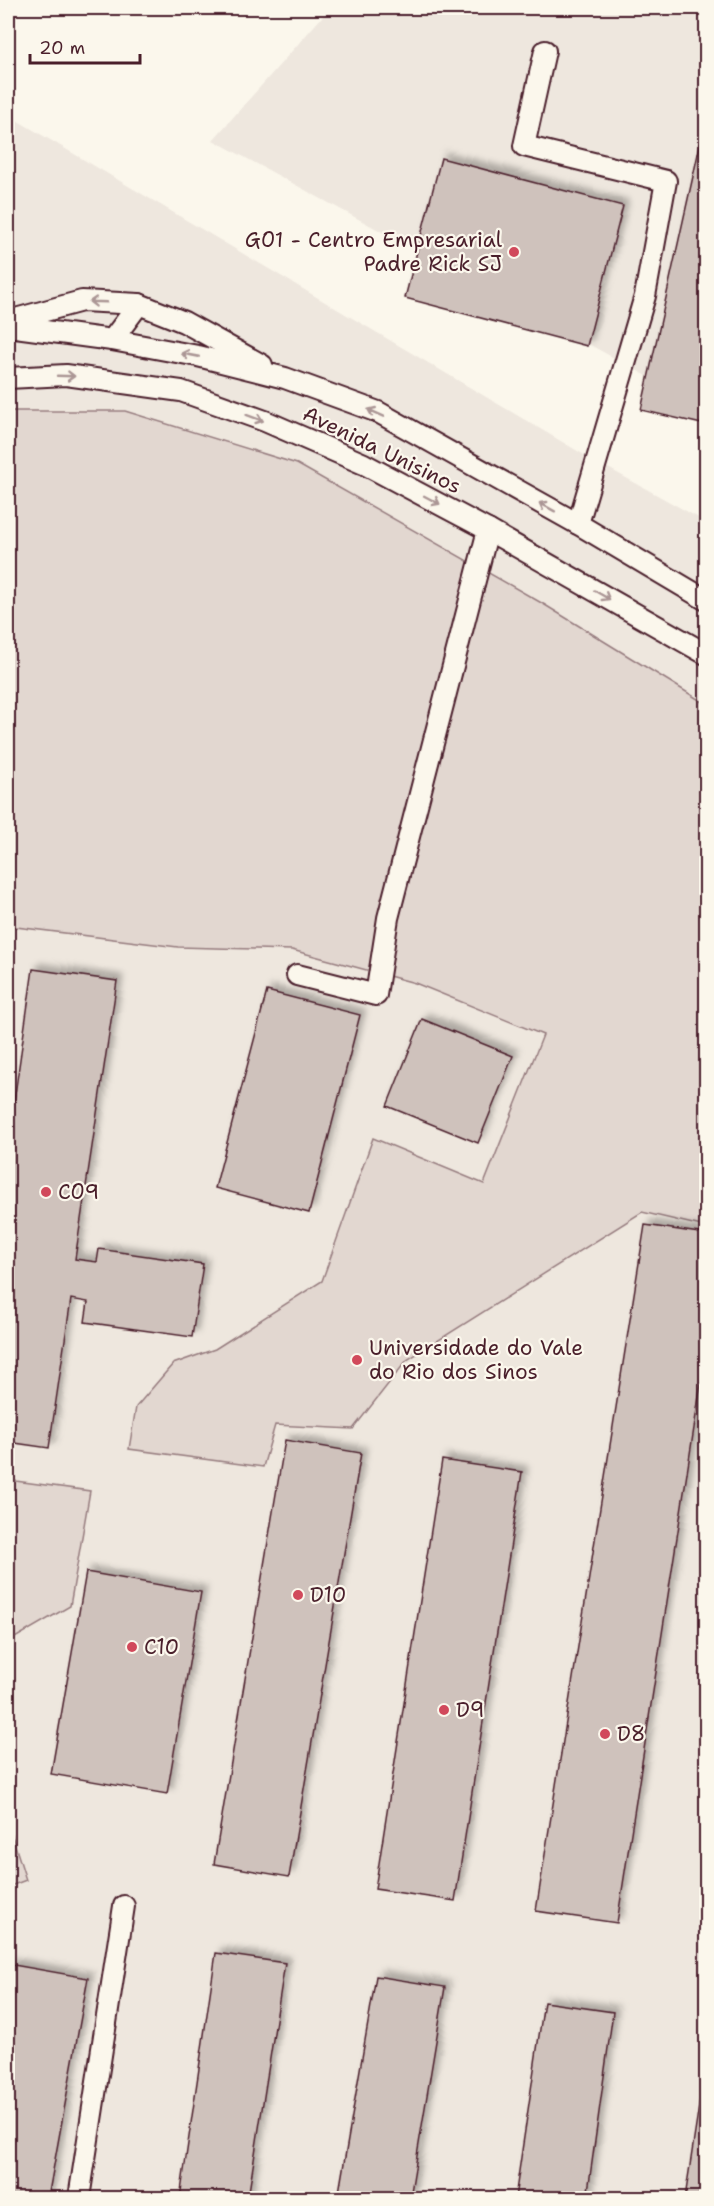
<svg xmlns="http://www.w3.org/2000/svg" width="714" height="2206" font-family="'Shantell Sans',sans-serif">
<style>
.built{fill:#eee7de}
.green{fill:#e2d7d0;stroke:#967b7e;stroke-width:1.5}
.building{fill:#cfc2bc;stroke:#4a1f2b;stroke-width:1.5;filter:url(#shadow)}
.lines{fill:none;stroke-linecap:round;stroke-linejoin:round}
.service-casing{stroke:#4a1f2b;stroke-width:24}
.service{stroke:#fbf7ec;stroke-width:20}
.oneway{stroke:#ab9695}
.poi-dot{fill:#d1495b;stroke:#fbf7ec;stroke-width:2}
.labels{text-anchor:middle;stroke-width:4.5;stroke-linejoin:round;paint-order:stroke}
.poi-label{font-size:21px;fill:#4a1f2b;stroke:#fbf7ec;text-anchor:start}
.street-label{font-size:21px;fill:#4a1f2b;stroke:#fbf7ec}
</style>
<defs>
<filter id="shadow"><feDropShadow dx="5.5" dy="-5.5" stdDeviation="3" flood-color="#0004"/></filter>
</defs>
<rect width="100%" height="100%" fill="#fbf7ec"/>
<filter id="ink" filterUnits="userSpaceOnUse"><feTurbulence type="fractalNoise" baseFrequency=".0167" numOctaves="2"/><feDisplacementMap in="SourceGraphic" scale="12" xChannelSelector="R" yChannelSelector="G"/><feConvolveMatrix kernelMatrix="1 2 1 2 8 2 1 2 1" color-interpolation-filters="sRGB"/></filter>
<g filter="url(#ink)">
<g class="built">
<polygon points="330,8 706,8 706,408 213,140"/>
<polygon points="8,115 581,453 706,522 706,2198 8,2198"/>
</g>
<g class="green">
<polygon points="8,411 125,411 297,464 545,605 706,704 706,1227 642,1212 407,1360 353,1429 275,1425 263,1467 129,1449 136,1407 173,1364 215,1349 322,1281 373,1138 484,1184 543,1035 415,983 292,950 178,947 8,926"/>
<polygon points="8,1480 90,1491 70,1606 8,1642"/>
<polygon points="8,1823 26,1880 8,1887"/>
</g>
<g class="building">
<polygon points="706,118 706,425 641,410"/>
<polygon points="441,158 623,206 587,346 405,298"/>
<polygon points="33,969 117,981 75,1259 97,1262 99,1249 203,1264 192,1337 85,1322 88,1302 71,1299 49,1448 8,1442 8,1143"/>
<polygon points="267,991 360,1015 309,1213 215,1188"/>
<polygon points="422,1019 513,1056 478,1143 387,1106"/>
<polygon points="645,1225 706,1234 706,1351 617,1923 536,1911"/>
<polygon points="285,1440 361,1453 289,1877 214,1864"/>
<polygon points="442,1460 522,1472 455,1901 375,1889"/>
<polygon points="86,1572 201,1592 167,1794 51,1774"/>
<polygon points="216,1953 285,1963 248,2198 180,2198"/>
<polygon points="8,1964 88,1978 48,2198 8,2198"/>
<polygon points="376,1976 445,1987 410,2198 338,2198"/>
<polygon points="544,2002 613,2012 587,2198 515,2198"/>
<polygon points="701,2093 706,2093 706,2198 685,2198"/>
</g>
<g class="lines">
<g class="service-casing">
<g id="service">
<polyline points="545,51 524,146 666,181 645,296 578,524"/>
<polyline points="8,321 82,301 139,304 184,322 262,365"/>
<polyline points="8,326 112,340 198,356 285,378 378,412 578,524 706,600"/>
<polyline points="112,340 139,304"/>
<polyline points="8,378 66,375 181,391 265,421 364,464 488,530 706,654"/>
<polyline points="297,975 376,995 388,918 488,530"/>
<polyline points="79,2198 124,1906"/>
</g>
</g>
<use href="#service" class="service"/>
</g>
<defs><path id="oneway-shaft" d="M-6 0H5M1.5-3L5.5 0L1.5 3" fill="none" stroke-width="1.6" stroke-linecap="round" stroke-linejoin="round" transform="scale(1.5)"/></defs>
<g class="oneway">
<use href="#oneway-shaft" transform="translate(98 302) rotate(-178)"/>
<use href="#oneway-shaft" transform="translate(190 355) rotate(-169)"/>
<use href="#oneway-shaft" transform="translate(66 376) rotate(2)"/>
<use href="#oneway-shaft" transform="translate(376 413) rotate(-156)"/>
<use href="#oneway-shaft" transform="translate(255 418) rotate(20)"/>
<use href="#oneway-shaft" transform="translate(432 500) rotate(28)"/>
<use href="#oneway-shaft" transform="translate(547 507) rotate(-151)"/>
<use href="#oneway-shaft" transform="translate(602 595) rotate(30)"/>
</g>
</g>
<g class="poi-dot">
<circle cx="514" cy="252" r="6"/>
<circle cx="46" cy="1192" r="6"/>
<circle cx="357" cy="1360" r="6"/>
<circle cx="298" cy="1595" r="6"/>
<circle cx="132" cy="1647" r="6"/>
<circle cx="444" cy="1710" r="6"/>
<circle cx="605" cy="1734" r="6"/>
</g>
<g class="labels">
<g class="poi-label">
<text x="502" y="247" text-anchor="end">G01 - Centro Empresarial<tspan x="502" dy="24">Padre Rick SJ</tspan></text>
<text x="58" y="1199">C09</text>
<text x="369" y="1355">Universidade do Vale<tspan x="369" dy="24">do Rio dos Sinos</tspan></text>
<text x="310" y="1602">D10</text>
<text x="144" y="1654">C10</text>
<text x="456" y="1717">D9</text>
<text x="617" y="1741">D8</text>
</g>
<g class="street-label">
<text transform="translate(382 450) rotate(26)" y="7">Avenida Unisinos</text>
</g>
</g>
<rect width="714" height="2206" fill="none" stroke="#fbf7ec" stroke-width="30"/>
<rect x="15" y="15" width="684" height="2176" fill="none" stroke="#4a1f2b" stroke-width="2" filter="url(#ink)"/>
<path d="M30 54v9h110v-9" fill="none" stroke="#4a1f2b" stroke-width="3"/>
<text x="39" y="54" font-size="18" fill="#4a1f2b" stroke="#fbf7ec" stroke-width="4.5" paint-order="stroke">20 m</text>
</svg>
